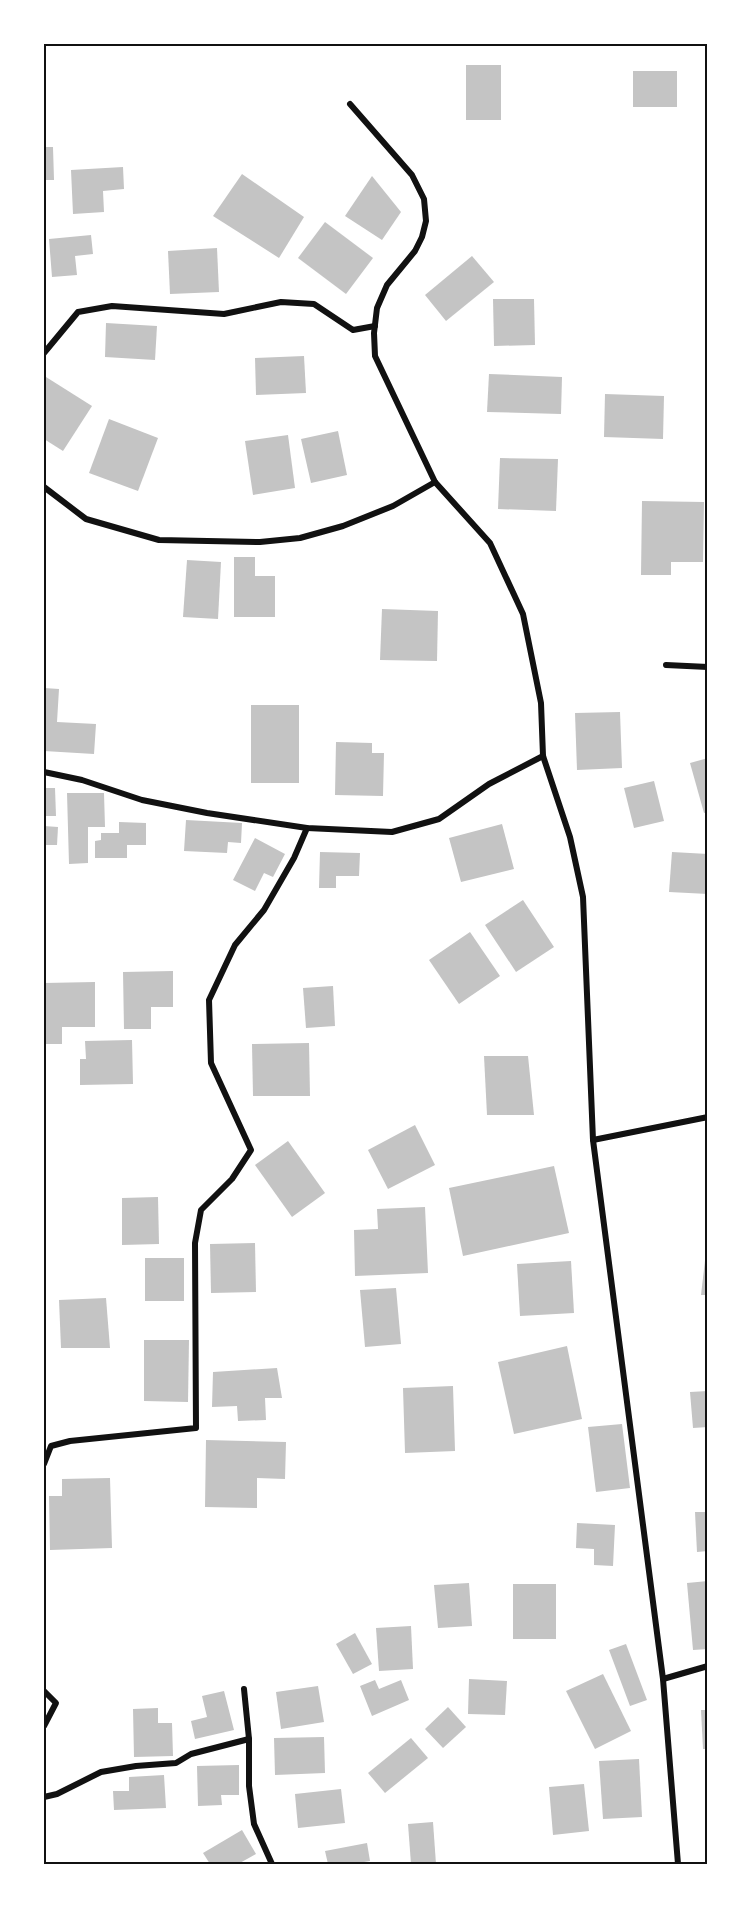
<svg xmlns="http://www.w3.org/2000/svg" width="751" height="1908" font-family="Signika,sans-serif">
<style>
.building{fill:#c4c4c4}
.lines{fill:none;stroke-linecap:round;stroke-linejoin:round}
.minor{stroke:#111;stroke-width:6}
.neatline{fill:none;stroke:#111;stroke-width:2}
</style>
<rect width="100%" height="100%" fill="#fff"/>
<g class="building">
<rect x="466" y="65" width="35" height="55"/>
<rect x="633" y="71" width="44" height="36"/>
<polygon points="44,147 53,147 54,180 44,180"/>
<polygon points="123,167 124,189 103,191 104,212 73,214 71,170"/>
<polygon points="242,174 304,217 279,258 213,216"/>
<polygon points="372,176 401,212 382,240 345,216"/>
<rect x="44" y="194" width="2" height="30"/>
<polygon points="325,222 373,258 346,294 298,258"/>
<polygon points="91,235 93,254 75,256 77,275 52,277 49,239"/>
<polygon points="217,248 219,292 170,294 168,251"/>
<polygon points="472,256 494,282 446,321 425,295"/>
<polygon points="493,299 534,299 535,345 494,346"/>
<polygon points="106,323 157,326 155,360 105,357"/>
<polygon points="304,356 306,393 256,395 255,358"/>
<polygon points="489,374 562,377 561,414 487,412"/>
<polygon points="46,377 92,406 63,451 44,439 44,381"/>
<polygon points="605,394 664,396 663,439 604,437"/>
<polygon points="109,419 158,438 138,491 89,473"/>
<polygon points="338,431 347,475 311,483 301,439"/>
<polygon points="288,435 295,488 253,495 245,441"/>
<polygon points="500,458 558,459 556,511 498,509"/>
<polygon points="642,501 704,502 703,562 671,562 671,575 641,575"/>
<polygon points="234,557 255,557 255,576 275,576 275,617 234,617"/>
<polygon points="187,560 221,562 218,619 183,617"/>
<polygon points="382,609 438,611 437,661 380,660"/>
<polygon points="44,688 59,689 57,722 96,724 94,754 44,751"/>
<rect x="251" y="705" width="48" height="78"/>
<polygon points="620,712 622,768 577,770 575,713"/>
<polygon points="336,742 372,743 372,753 384,753 383,796 335,795"/>
<polygon points="708,758 708,812 704,813 690,763"/>
<polygon points="654,781 664,821 634,828 624,788"/>
<polygon points="44,788 55,788 56,816 44,816"/>
<polygon points="67,793 104,793 105,827 88,827 88,863 69,864"/>
<polygon points="186,820 242,823 241,843 228,842 227,853 184,851"/>
<polygon points="119,822 146,823 146,845 127,845 127,858 95,858 95,841 101,840 101,833 119,833"/>
<polygon points="502,824 514,869 461,882 449,838"/>
<polygon points="44,826 58,827 57,845 44,845"/>
<polygon points="255,838 285,854 273,877 264,873 255,891 233,880"/>
<polygon points="320,852 360,853 359,876 336,876 336,888 319,888"/>
<polygon points="672,852 708,854 708,894 669,892"/>
<polygon points="523,900 554,947 516,972 485,925"/>
<polygon points="470,932 500,976 459,1004 429,960"/>
<polygon points="173,971 173,1007 151,1007 151,1029 124,1029 123,972"/>
<polygon points="95,982 95,1027 62,1027 62,1044 44,1044 44,983"/>
<polygon points="333,986 335,1026 306,1028 303,988"/>
<polygon points="132,1040 133,1084 80,1085 80,1059 86,1059 85,1041"/>
<polygon points="309,1043 310,1096 253,1096 252,1044"/>
<polygon points="484,1056 528,1056 534,1115 487,1115"/>
<polygon points="415,1125 435,1165 388,1189 368,1150"/>
<polygon points="288,1141 325,1193 292,1217 255,1165"/>
<polygon points="554,1166 569,1233 463,1256 449,1188"/>
<polygon points="158,1197 159,1244 122,1245 122,1198"/>
<polygon points="425,1207 428,1273 355,1276 354,1230 378,1229 377,1209"/>
<polygon points="255,1243 256,1292 211,1293 210,1244"/>
<polygon points="706,1252 708,1252 708,1295 701,1295"/>
<rect x="145" y="1258" width="39" height="43"/>
<polygon points="571,1261 574,1313 520,1316 517,1264"/>
<polygon points="396,1288 401,1344 365,1347 360,1290"/>
<polygon points="106,1298 110,1348 61,1348 59,1300"/>
<polygon points="144,1340 189,1340 188,1402 144,1401"/>
<polygon points="567,1346 582,1419 514,1434 498,1362"/>
<polygon points="277,1368 282,1398 265,1398 266,1420 238,1421 237,1406 212,1407 213,1372"/>
<polygon points="453,1386 455,1451 405,1453 403,1388"/>
<polygon points="708,1391 708,1427 693,1428 690,1392"/>
<polygon points="622,1424 630,1488 596,1492 588,1427"/>
<polygon points="206,1440 286,1442 285,1479 257,1478 257,1508 205,1507"/>
<polygon points="110,1478 112,1548 50,1550 49,1496 62,1496 62,1479"/>
<polygon points="695,1512 708,1512 708,1551 697,1552"/>
<polygon points="577,1523 615,1525 613,1566 594,1565 594,1549 576,1548"/>
<polygon points="708,1581 708,1649 693,1650 687,1583"/>
<polygon points="469,1583 472,1626 438,1628 434,1585"/>
<rect x="513" y="1584" width="43" height="55"/>
<polygon points="411,1626 413,1669 379,1671 376,1628"/>
<polygon points="355,1633 372,1664 353,1674 336,1644"/>
<polygon points="626,1644 647,1700 630,1706 609,1650"/>
<polygon points="603,1674 631,1731 595,1749 566,1691"/>
<polygon points="469,1679 507,1681 505,1715 468,1714"/>
<polygon points="375,1680 379,1689 401,1680 409,1700 372,1716 360,1686"/>
<polygon points="318,1686 324,1722 281,1729 276,1692"/>
<polygon points="224,1691 234,1730 195,1739 191,1721 207,1717 202,1696"/>
<polygon points="448,1707 466,1727 443,1748 425,1729"/>
<polygon points="158,1708 158,1723 172,1723 173,1756 134,1757 133,1709"/>
<polygon points="701,1710 708,1710 708,1749 703,1749"/>
<polygon points="324,1737 325,1773 275,1775 274,1738"/>
<polygon points="411,1738 428,1758 385,1793 368,1773"/>
<polygon points="639,1759 642,1817 603,1819 599,1761"/>
<polygon points="239,1765 239,1795 221,1795 222,1805 198,1806 197,1766"/>
<polygon points="164,1775 166,1808 114,1810 113,1791 129,1791 129,1777"/>
<polygon points="584,1784 589,1831 553,1835 549,1787"/>
<polygon points="341,1789 345,1823 298,1828 295,1794"/>
<polygon points="433,1822 436,1864 411,1864 408,1824"/>
<polygon points="242,1830 256,1854 238,1864 210,1864 203,1853"/>
<polygon points="367,1843 370,1861 358,1863 358,1864 328,1864 325,1851"/>
</g>
<g class="lines">
<g class="minor">
<polyline points="350,104 412,175 424,199 426,221 422,237 415,251 387,285 377,308 374,333 375,356 435,482 490,543 523,614 541,703 543,756 570,837 583,897 593,1140 663,1679 678,1864"/>
<polyline points="44,353 78,312 112,306 224,314 281,302 314,304 353,330 375,326"/>
<polyline points="44,487 86,519 159,540 260,542 300,538 343,526 393,506 435,482"/>
<polyline points="666,665 708,667"/>
<polyline points="44,772 82,780 142,800 207,813 307,828 392,832 439,819 489,784 543,756"/>
<polyline points="593,1140 708,1117"/>
<polyline points="44,1464 51,1446 70,1441 196,1428 195,1243 201,1210 232,1179 251,1150 211,1063 209,1000 235,945 264,910 294,858 307,828"/>
<polyline points="663,1679 708,1666"/>
<polyline points="244,1689 249,1739 249,1786 254,1824 272,1864"/>
<polyline points="44,1691 56,1703 44,1726"/>
<polyline points="44,1797 57,1794 101,1772 136,1766 176,1763 191,1754 249,1739"/>
</g>
</g>
<rect width="751" height="1908" fill="none" stroke="#ffffff" stroke-width="90"/>
<rect x="45" y="45" width="661" height="1818" class="neatline"/>
</svg>
